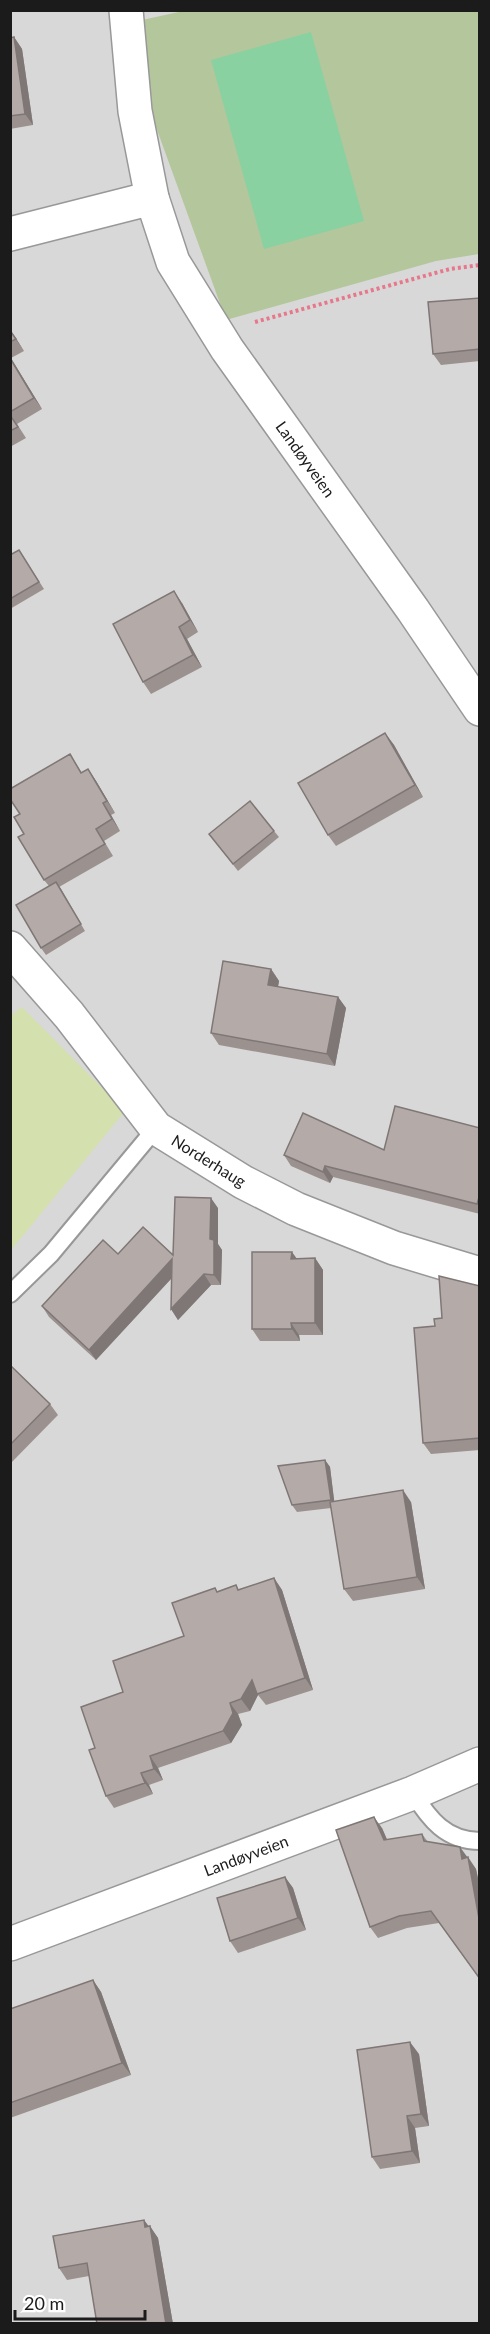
<svg xmlns="http://www.w3.org/2000/svg" width="490" height="2334" font-family="Lato,sans-serif">
<style>
.residential{fill:#d9d8d8}
.grass{fill:#d4e0ad}
.forest{fill:#b4c69c}
.pitch{fill:#89d1a1}
.lines{fill:none;stroke-linecap:round;stroke-linejoin:round}
.lane-casing{stroke:#989898;stroke-width:20}
.street-casing{stroke:#989898;stroke-width:36}
.path{stroke:#e7778b;stroke-width:4;stroke-dasharray:3 3;stroke-linecap:butt}
.lane{stroke:#fff;stroke-width:16}
.street{stroke:#fff;stroke-width:33}
.wall{fill:#9b9290}
.shaded-wall{fill:#7e7776}
.building{fill:#b4aaa8;stroke:#7e7776;stroke-width:1.5}
.labels{text-anchor:middle;stroke-width:4.5;stroke-linejoin:round;paint-order:stroke}
.street-label{font-size:16px;fill:#1b1b1b;stroke:#fff}
</style>
<rect width="100%" height="100%" fill="#ebe6e2"/>
<rect class="residential" x="11" y="11" width="468" height="2312"/>
<polygon class="grass" points="22,1007 125,1111 11,1250 10,1016"/>
<polygon class="forest" points="188,10 479,11 479,254 436,261 226,320 119,25"/>
<polygon class="pitch" points="311,32 364,221 264,249 211,60"/>
<g class="lines">
<g class="lane-casing">
<g id="lane">
<polyline points="10,1294 51,1254 156,1128"/>
<path d="M413 1793C429 1819 446 1841 480 1841"/>
</g>
</g>
<g class="street-casing">
<g id="street">
<path id="s1" d="M126 10 135 111 152 198 173 262 227 349 413 610 480 709"/>
<polyline points="10,234 152,198"/>
<path id="s2" d="M10 948 69 1015 156 1128 243 1182 296 1209 394 1248 480 1274"/>
<path id="s3" d="M10 1944 413 1793 480 1764"/>
</g>
</g>
<polyline class="path" points="255,322 450,269 480,265"/>
<use href="#lane" class="lane"/>
<use href="#street" class="street"/>
</g>
<g class="wall">
<polygon points="14,37 22,49 33,125 10,129 10,38"/>
<polygon points="480,298 480,361 441,365 433,354"/>
<polygon points="10,329 24,351 11,358 42,409 17,424 26,438 10,447"/>
<polygon points="19,550 44,589 10,609 10,555"/>
<polygon points="182,603 198,632 187,639 202,667 151,694 143,682"/>
<polygon points="385,733 394,745 423,797 336,846 328,835"/>
<polygon points="70,754 82,773 88,769 96,781 115,813 111,815 120,831 104,841 113,856 59,887 85,931 46,955 41,948 49,886 44,880 24,834 20,814"/>
<polygon points="274,831 279,837 238,871 209,834"/>
<polygon points="271,969 279,981 278,987 338,997 346,1008 335,1066 219,1045 211,1033"/>
<polygon points="480,1128 480,1214 333,1177 330,1183 291,1166 284,1155 384,1150"/>
<polygon points="218,1208 218,1244 222,1250 221,1285 211,1285 178,1320 171,1309 172,1278 96,1360 49,1317 42,1306 118,1254 173,1255"/>
<polygon points="315,1258 323,1270 323,1335 299,1335 300,1341 260,1341 252,1329 296,1259"/>
<polygon points="480,1286 480,1450 431,1454 423,1443 435,1326 442,1318"/>
<polygon points="10,1365 50,1404 58,1415 10,1464"/>
<polygon points="325,1460 330,1467 334,1501 411,1502 425,1589 353,1601 344,1589 331,1508 297,1512 292,1505"/>
<polygon points="274,1578 282,1590 313,1690 266,1705 258,1695 250,1711 238,1714 242,1725 231,1743 158,1768 163,1780 149,1785 153,1794 114,1808 106,1796 123,1692 184,1636 218,1591 236,1585 239,1590"/>
<polygon points="382,1828 387,1840 422,1834 428,1842 467,1857 476,1869 480,1888 480,1979 439,1923 407,1928 378,1938 370,1927"/>
<polygon points="285,1877 293,1888 306,1930 238,1953 230,1941"/>
<polygon points="93,1980 101,1992 131,2075 10,2118 10,2009"/>
<polygon points="419,2054 429,2126 415,2128 420,2163 380,2169 372,2157"/>
<polygon points="144,2220 158,2238 173,2324 97,2324 89,2276 67,2280 59,2268"/>
</g>
<g class="shaded-wall">
<polygon points="14,37 22,49 33,125 25,114"/>
<polygon points="10,329 24,351 10,331"/>
<polygon points="10,357 42,409 34,398 10,358"/>
<polygon points="174,591 182,603 198,632 190,620"/>
<polygon points="179,627 187,639 202,667 193,655"/>
<polygon points="385,733 394,745 423,797 415,785"/>
<polygon points="88,769 96,781 115,813 107,801"/>
<polygon points="103,803 111,815 120,831 112,819"/>
<polygon points="56,882 61,889 85,931 81,924"/>
<polygon points="271,969 279,981 276,997 268,985"/>
<polygon points="338,997 346,1008 335,1066 327,1054"/>
<polygon points="325,1166 333,1177 330,1183 323,1172"/>
<polygon points="480,1194 480,1208 477,1204"/>
<polygon points="211,1198 218,1208 218,1244 222,1250 221,1285 214,1275 210,1239"/>
<polygon points="292,1252 300,1263 291,1259"/>
<polygon points="315,1258 323,1270 323,1335 315,1323"/>
<polygon points="172,1259 180,1269 96,1360 89,1350"/>
<polygon points="204,1274 211,1285 178,1320 171,1309"/>
<polygon points="291,1323 299,1335 300,1341 292,1329"/>
<polygon points="325,1460 330,1467 335,1507 331,1500"/>
<polygon points="403,1490 411,1502 425,1589 417,1577"/>
<polygon points="274,1578 282,1590 313,1690 305,1678"/>
<polygon points="252,1680 258,1695 250,1711 241,1699"/>
<polygon points="230,1703 238,1714 242,1725 231,1743 223,1731"/>
<polygon points="150,1756 158,1768 163,1780 154,1769"/>
<polygon points="141,1773 149,1785 153,1794 145,1783"/>
<polygon points="374,1817 382,1828 392,1851 384,1840"/>
<polygon points="460,1847 468,1858 462,1859"/>
<polygon points="468,1857 476,1869 480,1888 480,1924"/>
<polygon points="285,1877 293,1888 306,1930 298,1918"/>
<polygon points="93,1980 101,1992 131,2075 122,2063"/>
<polygon points="410,2042 419,2054 429,2126 421,2114"/>
<polygon points="407,2116 415,2128 420,2163 412,2151"/>
<polygon points="144,2220 151,2230 150,2226 158,2238 173,2324 166,2324"/>
</g>
<g class="building">
<polygon points="14,37 25,114 10,116 10,38"/>
<polygon points="480,298 480,349 433,354 428,302"/>
<polygon points="10,331 16,339 10,342"/>
<polygon points="10,358 34,398 10,412"/>
<polygon points="10,415 18,427 10,431"/>
<polygon points="19,550 39,582 10,599 10,555"/>
<polygon points="174,591 190,620 179,627 193,655 143,682 113,624"/>
<polygon points="385,733 415,785 328,835 298,783"/>
<polygon points="70,754 81,773 88,769 107,801 103,803 112,819 96,829 105,844 44,880 18,837 24,834 14,817 20,814 10,799 10,789"/>
<polygon points="250,801 274,831 233,864 209,834"/>
<polygon points="56,882 81,924 41,948 16,905"/>
<polygon points="223,961 271,969 268,985 338,997 327,1054 211,1033"/>
<polygon points="395,1106 480,1128 480,1194 477,1204 325,1166 323,1172 284,1155 303,1113 384,1150"/>
<polygon points="175,1197 211,1198 210,1239 214,1240 214,1275 204,1274 171,1309 172,1259 89,1350 42,1306 103,1240 118,1254 143,1227 173,1255"/>
<polygon points="252,1252 292,1252 291,1259 315,1258 315,1323 291,1323 292,1329 252,1329"/>
<polygon points="439,1276 480,1286 480,1438 423,1443 414,1328 435,1326 434,1319 442,1318"/>
<polygon points="10,1365 50,1404 10,1445"/>
<polygon points="325,1460 331,1500 292,1505 278,1466"/>
<polygon points="403,1490 417,1577 344,1589 330,1502"/>
<polygon points="274,1578 305,1678 257,1694 252,1680 241,1699 230,1703 233,1713 223,1731 150,1756 154,1769 141,1773 145,1783 106,1796 89,1750 95,1748 81,1707 123,1692 113,1661 184,1636 172,1603 215,1588 217,1592 236,1585 238,1590"/>
<polygon points="374,1817 384,1840 422,1834 424,1841 460,1847 462,1859 468,1857 480,1924 480,1979 431,1911 399,1916 370,1927 336,1830"/>
<polygon points="285,1877 298,1918 230,1941 217,1898"/>
<polygon points="93,1980 122,2063 10,2103 10,2009"/>
<polygon points="410,2042 421,2114 407,2116 412,2151 372,2157 357,2050"/>
<polygon points="144,2220 145,2227 150,2226 166,2324 97,2324 87,2263 59,2268 53,2236"/>
</g>
<g class="labels">
<g class="street-label">
<text dy="6" stroke="none"><textPath href="#s1" startOffset="495">Landøyveien</textPath></text>
<text dy="6" stroke="none"><textPath href="#s2" startOffset="294">Norderhaug</textPath></text>
<text dy="6" stroke="none"><textPath href="#s3" startOffset="252">Landøyveien</textPath></text>
</g>
</g>
<rect width="490" height="2334" fill="none" stroke="#1b1b1b" stroke-width="24"/>
<path d="M15 2310v9h130v-9" fill="none" stroke="#1b1b1b" stroke-width="3"/>
<text x="24" y="2310" font-size="18" fill="#1b1b1b" stroke="#ffffff" stroke-width="4.5" paint-order="stroke">20 m</text>
</svg>
